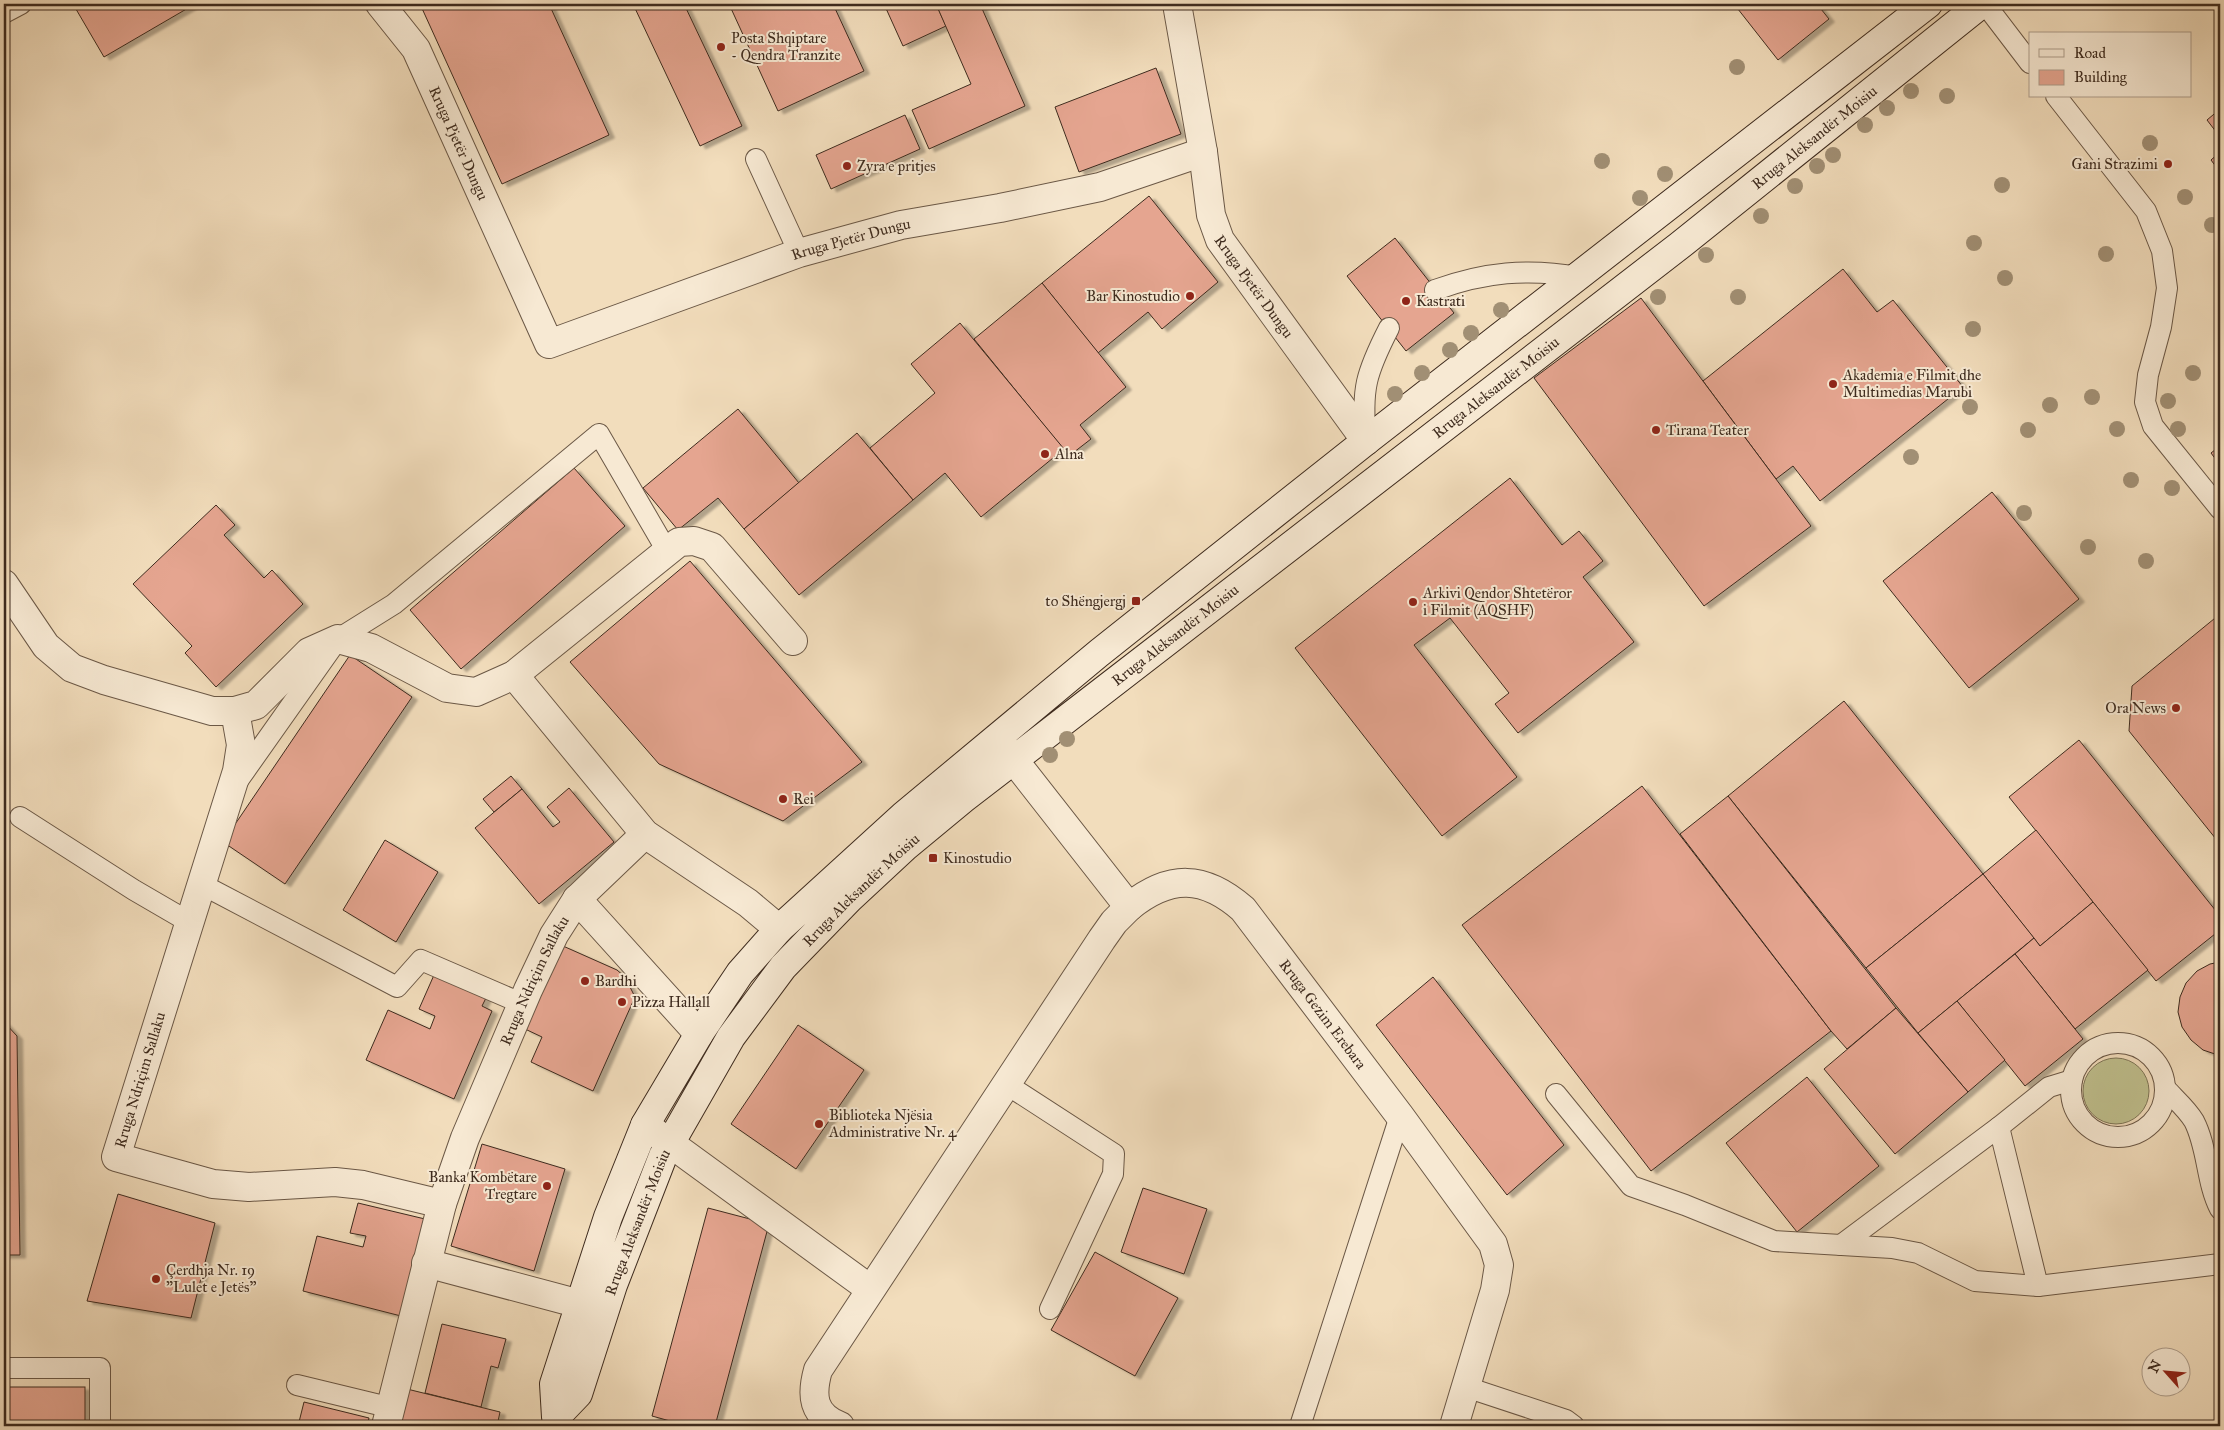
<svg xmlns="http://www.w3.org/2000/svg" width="2224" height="1430" font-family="'IM FELL Great Primer',serif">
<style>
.green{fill:#bfbf8d;stroke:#7e7556}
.building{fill:#e5a590;stroke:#3e2b1e;filter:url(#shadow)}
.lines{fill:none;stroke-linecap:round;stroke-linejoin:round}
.lane-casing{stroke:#6b5846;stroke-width:22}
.street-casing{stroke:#6b5846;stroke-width:30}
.secondary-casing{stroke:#3e2b1e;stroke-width:30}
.lane{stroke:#f7e9d3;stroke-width:20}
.street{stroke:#f7e9d3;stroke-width:28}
.secondary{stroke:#f7e9d3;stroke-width:28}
.tree{fill:#a18f74}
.poi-dot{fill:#8f2418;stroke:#f7e9d3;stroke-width:2}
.labels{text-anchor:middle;stroke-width:4;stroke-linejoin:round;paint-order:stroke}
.poi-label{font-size:15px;fill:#3e2b1e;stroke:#f7e9d3;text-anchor:start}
.street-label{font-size:15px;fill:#3e2b1e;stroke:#f7e9d3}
</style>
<defs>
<filter id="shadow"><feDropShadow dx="5.5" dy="3" stdDeviation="1" flood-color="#0004"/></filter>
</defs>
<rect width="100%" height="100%" fill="#f2ddbc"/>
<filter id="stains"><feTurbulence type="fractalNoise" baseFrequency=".004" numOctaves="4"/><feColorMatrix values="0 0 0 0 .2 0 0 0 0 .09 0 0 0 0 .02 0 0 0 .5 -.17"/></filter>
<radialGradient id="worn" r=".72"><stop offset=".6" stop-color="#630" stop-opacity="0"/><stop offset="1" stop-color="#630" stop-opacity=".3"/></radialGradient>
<circle class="green" cx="2116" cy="1091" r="33"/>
<g class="building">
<polygon points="73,4 195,4 104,57"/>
<polygon points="420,4 549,4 609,135 502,184"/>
<polygon points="633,4 684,4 742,126 700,146"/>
<polygon points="729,4 833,4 864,71 778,111"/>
<polygon points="884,4 936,4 946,26 903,46"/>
<polygon points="936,4 980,4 1025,106 929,149 912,110 971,84"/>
<polygon points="1734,4 1817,4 1829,19 1778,60"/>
<polygon points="1156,68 1181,134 1079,172 1055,107"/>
<polygon points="2220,109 2220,137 2207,120"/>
<polygon points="905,115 920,149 831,189 816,155"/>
<polygon points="2220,152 2220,172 2211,160"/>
<polygon points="1149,196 1218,282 1162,329 1148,312 1098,353 1042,283"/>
<polygon points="1395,238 1454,313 1406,351 1347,276"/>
<polygon points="1843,269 1877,312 1893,300 1963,387 1820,501 1793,466 1776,479 1703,381"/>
<polygon points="1042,283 1126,387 1080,425 1091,439 1069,456 974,339"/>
<polygon points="1641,298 1811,526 1704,606 1534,378"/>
<polygon points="960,323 1064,449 981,517 945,473 913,500 870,448 935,393 911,364"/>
<polygon points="738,409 799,483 744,529 718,498 678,530 643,488"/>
<polygon points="857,433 913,500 799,595 744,529"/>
<polygon points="2220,446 2220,465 2211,453"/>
<polygon points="574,468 625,526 461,669 410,610"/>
<polygon points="1510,478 1562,545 1579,531 1603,561 1583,577 1634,642 1518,733 1495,704 1509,693 1450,618 1414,645 1517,777 1442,836 1295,648"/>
<polygon points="1992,492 2079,599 1969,688 1883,581"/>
<polygon points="216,505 235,525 224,535 264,578 272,570 303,604 216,687 185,653 192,646 133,584"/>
<polygon points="690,561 862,762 783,821 659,764 570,662"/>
<polygon points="2220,614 2220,844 2129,731 2132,686"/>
<polygon points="350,655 412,697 285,884 223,842"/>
<polygon points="1844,701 1983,874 1866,968 1728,796"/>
<polygon points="2079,740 2220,916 2220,930 2156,981 2009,797"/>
<polygon points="511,776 522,789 494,812 483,799"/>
<polygon points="1642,786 1831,1031 1651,1171 1462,925"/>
<polygon points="569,788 614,842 539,904 475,828 522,789 553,827 560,822 547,807"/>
<polygon points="1728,796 1896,1008 1847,1049 1831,1031 1680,834"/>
<polygon points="2036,830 2093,902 2040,946 1983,874"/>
<polygon points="385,840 438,872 396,942 343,910"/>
<polygon points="1983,874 2034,938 1918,1033 1866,968"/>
<polygon points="2093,902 2148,970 2075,1029 2015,954 2034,938 2040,946"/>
<polygon points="563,946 617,970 625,977 635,997 593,1091 531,1062 542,1037 525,1029"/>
<polygon points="2015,954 2083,1039 2025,1086 1957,1001"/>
<polygon points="2220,962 2220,1055 2218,1055 2203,1050 2191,1040 2182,1027 2178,1012 2180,997 2186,983 2197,971 2210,964"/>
<polygon points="434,975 486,998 482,1006 492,1011 454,1099 366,1060 388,1010 430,1029 435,1016 419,1009"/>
<polygon points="1433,977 1564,1145 1507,1195 1376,1025"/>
<polygon points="1957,1001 2005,1060 1968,1092 1918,1033"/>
<polygon points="1896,1008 1968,1092 1895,1154 1824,1069"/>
<polygon points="4,1022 17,1036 20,1255 4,1255"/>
<polygon points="798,1025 864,1070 796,1169 731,1124"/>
<polygon points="1807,1077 1879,1166 1797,1232 1726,1143"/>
<polygon points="482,1144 565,1169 534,1271 451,1246"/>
<polygon points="1143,1188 1207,1209 1184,1274 1121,1252"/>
<polygon points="118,1194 215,1223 191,1318 87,1301"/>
<polygon points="358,1203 425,1219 401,1316 303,1291 317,1236 363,1247 366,1236 350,1233"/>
<polygon points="708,1208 769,1224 715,1426 688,1426 652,1416"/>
<polygon points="1095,1252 1178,1298 1135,1376 1051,1330"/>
<polygon points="442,1324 506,1339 498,1368 491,1366 481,1407 425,1393"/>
<rect x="4" y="1387" width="81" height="39"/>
<polygon points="407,1389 500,1412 497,1426 398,1426"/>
<polygon points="304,1402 369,1418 367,1426 298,1426"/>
</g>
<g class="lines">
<g class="lane-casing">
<g id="lane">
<polyline points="1985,4 2030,63"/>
<polyline points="4,13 21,4"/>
<polyline points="2056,96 2146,211 2162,251 2167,288 2161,327 2148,375 2145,402 2153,426 2220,509"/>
<polyline points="756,159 799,253"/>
<path d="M1435 290C1484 272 1528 268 1579 277"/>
<path d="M1366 440C1361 389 1366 373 1389 328"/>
<polyline points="237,782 338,639 394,604 599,434 667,551"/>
<polyline points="20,817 134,890 189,922"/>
<polyline points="201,884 397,987 421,960 523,1004"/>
<circle cx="2118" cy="1090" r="47"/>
<polyline points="1006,1084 1114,1154 1113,1174 1050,1309"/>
<path d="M2166 1089C2174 1098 2187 1109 2194 1121 2208 1148 2206 1182 2220 1209"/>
<polyline points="1556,1094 1631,1186 1685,1205 1774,1241 1892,1248 1918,1253 1975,1281 2038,1286 2220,1264"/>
<polyline points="1999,1127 2049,1087 2072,1080"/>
<polyline points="1841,1245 1999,1127 2038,1286"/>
<polyline points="4,1368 100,1368 100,1426"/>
<polyline points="297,1385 392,1408"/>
<polyline points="1466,1387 1566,1420 1574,1426"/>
<polyline points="1300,1426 1400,1116"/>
</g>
</g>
<g class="street-casing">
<g id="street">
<path id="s1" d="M380 4 416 49 549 344 799 253 901 225 1000 208 1100 187 1203 152"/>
<path id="s2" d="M1177 4 1203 152 1211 215 1220 240 1366 441"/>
<polyline points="4,584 46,646 72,668 104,680 212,711 235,711 256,705 309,652 338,639 371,648 447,688 476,692 514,675 679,542 694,541 712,547 793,641"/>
<polyline points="514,675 645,834 748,903 779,929"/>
<polyline points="235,711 241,745 237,771 116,1157 213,1184 249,1187 335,1182 363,1185 442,1204"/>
<path id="s3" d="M999 741 1129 907C1170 874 1204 875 1243 909L1400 1116 1493 1244 1499 1265 1495 1290 1454 1426"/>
<polyline points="577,899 699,1034"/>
<polyline points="645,1125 870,1289"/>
<polyline points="426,1263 580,1304"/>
<path id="s4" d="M386 1426 442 1204 465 1138 528 990 554 935 577 899 645 834"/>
<path d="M840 1426C812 1415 811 1395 818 1370L1102 939 1114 922 1129 907"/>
</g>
</g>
<g class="secondary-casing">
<g id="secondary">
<path id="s5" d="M1928 4 1366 441 1099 653 903 816 779 929 740 973 699 1034 645 1125 608 1217 554 1384 556 1417 578 1394 613 1285 663 1156 731 1037 783 967 849 899 905 847 963 799 1679 246 1981 4"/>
</g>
</g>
<use href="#lane" class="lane"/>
<use href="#street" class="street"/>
<use href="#secondary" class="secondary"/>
</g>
<g class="tree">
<circle cx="1737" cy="67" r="8"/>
<circle cx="1911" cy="91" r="8"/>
<circle cx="1947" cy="96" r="8"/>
<circle cx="1887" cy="108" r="8"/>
<circle cx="1865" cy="125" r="8"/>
<circle cx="2150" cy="143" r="8"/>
<circle cx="1833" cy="155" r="8"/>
<circle cx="1602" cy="161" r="8"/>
<circle cx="1817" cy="166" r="8"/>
<circle cx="1665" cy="174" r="8"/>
<circle cx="2002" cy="185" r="8"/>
<circle cx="1795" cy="186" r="8"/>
<circle cx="2185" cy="197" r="8"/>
<circle cx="1640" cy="198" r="8"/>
<circle cx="1761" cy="216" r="8"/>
<circle cx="2212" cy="225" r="8"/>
<circle cx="1974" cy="243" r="8"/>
<circle cx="2106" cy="254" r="8"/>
<circle cx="1706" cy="255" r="8"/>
<circle cx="2005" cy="278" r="8"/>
<circle cx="1658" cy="297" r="8"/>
<circle cx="1738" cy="297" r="8"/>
<circle cx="1501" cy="310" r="8"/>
<circle cx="1973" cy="329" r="8"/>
<circle cx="1471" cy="333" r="8"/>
<circle cx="1450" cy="350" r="8"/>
<circle cx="1422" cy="373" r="8"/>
<circle cx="2193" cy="373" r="8"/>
<circle cx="1395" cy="394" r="8"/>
<circle cx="2092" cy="397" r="8"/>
<circle cx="2168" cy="401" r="8"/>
<circle cx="2050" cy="405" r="8"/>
<circle cx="1970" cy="407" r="8"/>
<circle cx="2117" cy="429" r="8"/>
<circle cx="2178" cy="429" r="8"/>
<circle cx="2028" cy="430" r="8"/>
<circle cx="1911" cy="457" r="8"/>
<circle cx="2131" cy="480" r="8"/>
<circle cx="2172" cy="488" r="8"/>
<circle cx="2024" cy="513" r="8"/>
<circle cx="2088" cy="547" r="8"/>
<circle cx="2146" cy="561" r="8"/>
<circle cx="1067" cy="739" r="8"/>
<circle cx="1050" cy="755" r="8"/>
</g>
<g class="poi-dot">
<circle cx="721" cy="47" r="5"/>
<circle cx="2168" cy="164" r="5"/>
<circle cx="847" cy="166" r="5"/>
<circle cx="1190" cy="296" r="5"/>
<circle cx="1406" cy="301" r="5"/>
<circle cx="1833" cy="384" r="5"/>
<circle cx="1656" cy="430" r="5"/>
<circle cx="1045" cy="454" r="5"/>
<rect x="1131" y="596" width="10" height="10" rx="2.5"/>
<circle cx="1413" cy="602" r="5"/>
<circle cx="2176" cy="708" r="5"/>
<circle cx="783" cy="799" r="5"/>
<rect x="928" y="853" width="10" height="10" rx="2.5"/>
<circle cx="585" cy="981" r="5"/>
<circle cx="622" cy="1002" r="5"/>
<circle cx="819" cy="1124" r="5"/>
<circle cx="547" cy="1186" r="5"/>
<circle cx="156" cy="1279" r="5"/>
</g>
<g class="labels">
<g class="poi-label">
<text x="731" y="43">Posta Shqiptare<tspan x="731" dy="17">- Qendra Tranzite</tspan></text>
<text x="2158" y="169" text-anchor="end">Gani Strazimi</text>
<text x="857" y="171">Zyra e pritjes</text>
<text x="1180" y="301" text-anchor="end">Bar Kinostudio</text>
<text x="1416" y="306">Kastrati</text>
<text x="1843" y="380">Akademia e Filmit dhe<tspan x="1843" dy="17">Multimedias Marubi</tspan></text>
<text x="1666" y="435">Tirana Teater</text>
<text x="1055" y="459">Alna</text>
<text x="1423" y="598">Arkivi Qendor Shtetëror<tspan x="1423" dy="17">i Filmit (AQSHF)</tspan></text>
<text x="1126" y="606" text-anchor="end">to Shëngjergj</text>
<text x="2166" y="713" text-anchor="end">Ora News</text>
<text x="793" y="804">Rei</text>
<text x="943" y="863">Kinostudio</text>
<text x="595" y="986">Bardhi</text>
<text x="632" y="1007">Pizza Hallall</text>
<text x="829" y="1120">Biblioteka Njësia<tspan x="829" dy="17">Administrative Nr. 4</tspan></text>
<text x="537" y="1182" text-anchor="end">Banka Kombëtare<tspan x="537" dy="17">Tregtare</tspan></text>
<text x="166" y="1275">Çerdhja Nr. 19<tspan x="166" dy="17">"Lulet e Jetës"</tspan></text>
</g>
<g class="street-label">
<text dy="5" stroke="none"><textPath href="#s5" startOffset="3855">Rruga Aleksandër Moisiu</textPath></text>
<text dy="5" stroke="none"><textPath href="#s1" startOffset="161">Rruga Pjetër Dungu</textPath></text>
<text dy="5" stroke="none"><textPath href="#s1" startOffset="701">Rruga Pjetër Dungu</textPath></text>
<text dy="5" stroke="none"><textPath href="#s2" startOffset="298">Rruga Pjetër Dungu</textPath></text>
<text dy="5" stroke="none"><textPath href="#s5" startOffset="3450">Rruga Aleksandër Moisiu</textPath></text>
<text dy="5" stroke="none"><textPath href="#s5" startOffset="3045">Rruga Aleksandër Moisiu</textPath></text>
<text dy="5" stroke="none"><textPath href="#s5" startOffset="2640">Rruga Aleksandër Moisiu</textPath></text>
<text dy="5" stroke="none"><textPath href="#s4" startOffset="471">Rruga Ndriçim Sallaku</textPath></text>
<text dy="5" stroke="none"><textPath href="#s3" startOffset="470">Rruga Gezim Erebara</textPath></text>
<text transform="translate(140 1080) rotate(-73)" y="5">Rruga Ndriçim Sallaku</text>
<text dy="5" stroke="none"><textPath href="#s5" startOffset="2235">Rruga Aleksandër Moisiu</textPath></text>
</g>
</g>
<rect width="2224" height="1430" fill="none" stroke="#f2ddbc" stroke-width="20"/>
<rect x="5" y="5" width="2214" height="1420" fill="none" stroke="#3e2b1e" stroke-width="2.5"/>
<rect x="10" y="10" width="2204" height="1410" fill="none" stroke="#3e2b1e"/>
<rect x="2029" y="32" width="162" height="65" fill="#f7e9d3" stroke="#ad9d8b"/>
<rect x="2039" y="49" width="25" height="8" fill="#f7e9d3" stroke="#ad9d8b"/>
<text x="2074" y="58" font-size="15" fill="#3e2b1e">Road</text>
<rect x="2039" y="70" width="25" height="15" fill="#e5a590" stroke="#ad9d8b"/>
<text x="2074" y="82" font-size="15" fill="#3e2b1e">Building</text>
<g transform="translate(2166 1372) rotate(297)"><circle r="24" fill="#f7e9d3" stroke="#ad9d8b"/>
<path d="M0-4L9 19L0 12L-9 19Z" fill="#8f2418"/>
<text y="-8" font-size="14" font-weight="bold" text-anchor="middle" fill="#3e2b1e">N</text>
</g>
<rect width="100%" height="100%" filter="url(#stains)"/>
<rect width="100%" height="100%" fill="url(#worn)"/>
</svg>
